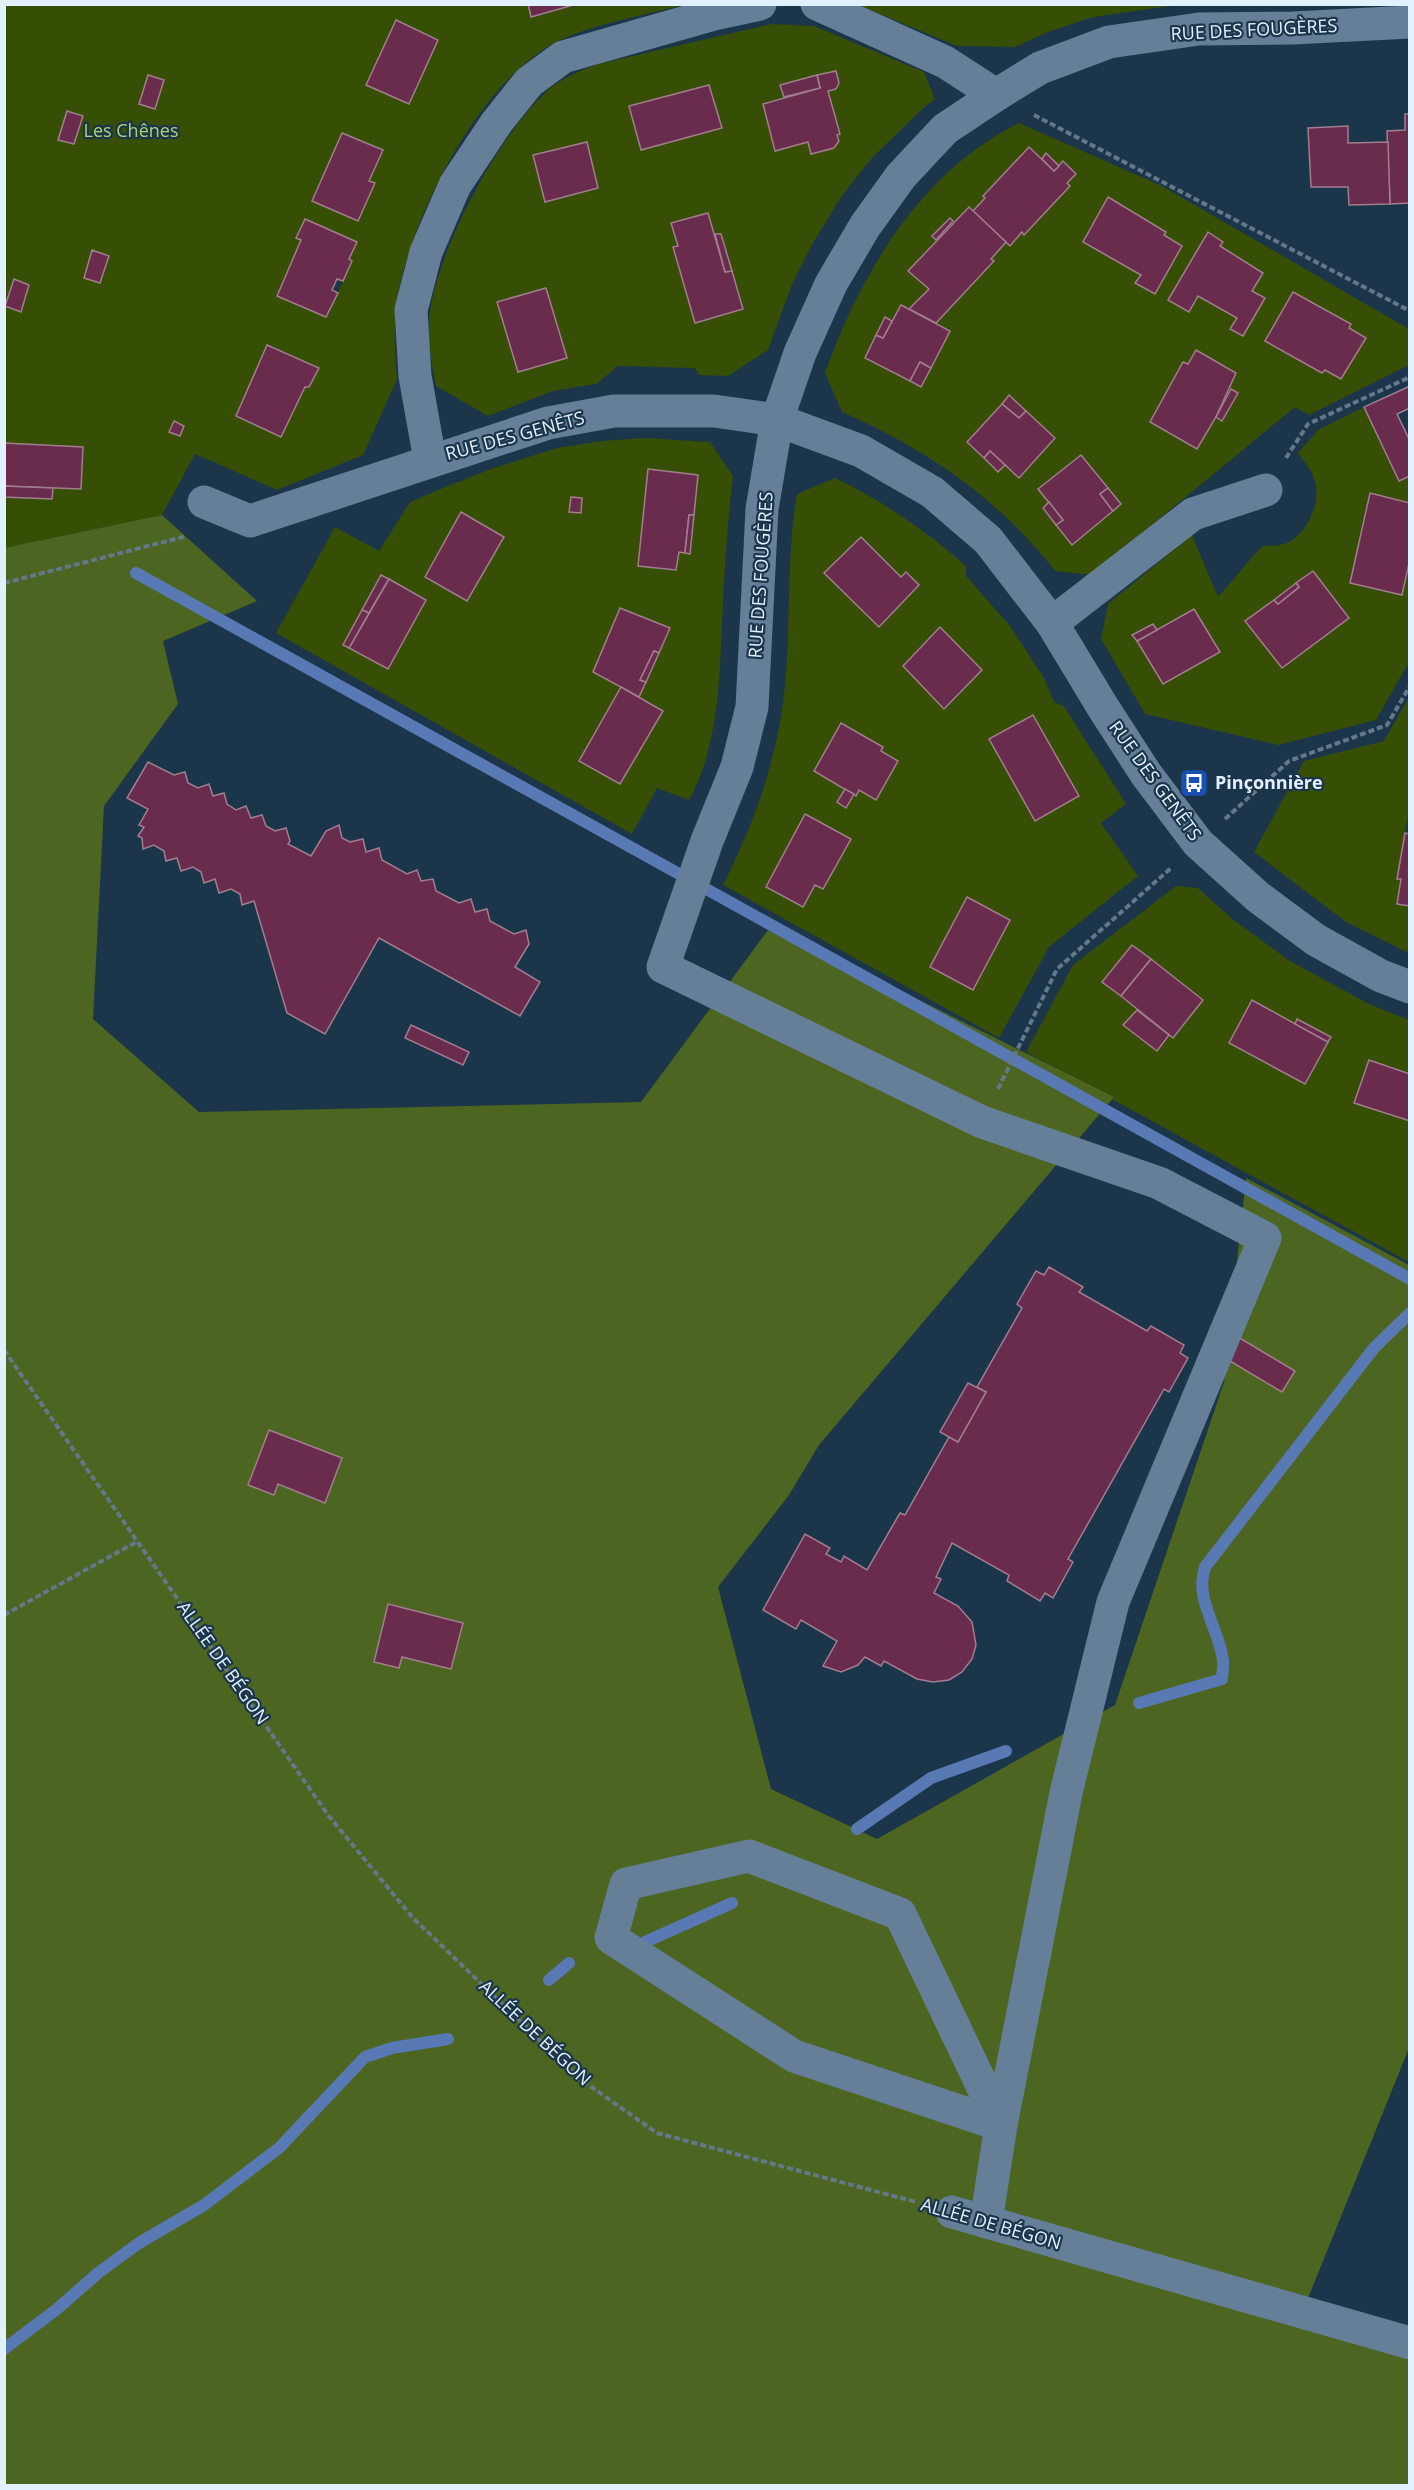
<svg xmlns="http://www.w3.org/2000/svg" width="1414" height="2490" font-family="'Open Sans',sans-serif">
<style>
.green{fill:#374e05;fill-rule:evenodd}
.forest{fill:#4c6521}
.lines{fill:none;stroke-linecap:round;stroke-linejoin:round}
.stream{stroke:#5879b4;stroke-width:12}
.building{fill:#6a2c4d;stroke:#a17e8e;stroke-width:1.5}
.path{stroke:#63798b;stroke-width:4;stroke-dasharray:6 3;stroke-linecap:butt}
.street{stroke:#647f97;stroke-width:33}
.labels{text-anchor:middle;stroke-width:4.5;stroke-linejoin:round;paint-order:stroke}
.street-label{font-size:18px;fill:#e2f1ff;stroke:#1b354a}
.park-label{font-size:18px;fill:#afd476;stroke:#1b354a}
.poi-label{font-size:18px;font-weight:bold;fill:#e2f1ff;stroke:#1b354a;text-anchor:start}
</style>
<rect width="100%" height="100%" fill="#1b354a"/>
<g class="green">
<path d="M528 4 532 17 577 5H684C643 16 585 25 549 46 479 88 420 202 401 280 393 312 394 346 397 379L363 455 277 490 195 454 162 515 5 548V5ZM396 20 438 40 408 104 367 85ZM342 133 383 150 369 181 374 183 358 221 312 200ZM305 219 357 242 349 259 352 262 326 317 277 295 301 240 296 238ZM268 345 318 368 309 387H305L281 437 236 416Z"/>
<polygon points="858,5 1178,4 1178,5 1093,17 1048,32 1015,47 957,46"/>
<path d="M772 24 814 26 924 72 935 99 920 111 870 160 841 197 813 243 792 284 768 350 728 376 699 375 695 368 618 366 596 384 553 391 488 416 436 386C432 366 428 343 429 322 433 257 498 136 546 92 561 78 580 71 598 64ZM836 71 839 83 836 89 828 91 839 141 811 154 808 142 775 150 763 104 784 97 780 85ZM709 85 721 128 641 150 630 106ZM586 142 598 188 545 202 533 156ZM708 213 715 234H721L742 309 695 322 673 247 678 246 672 223ZM546 288 567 357 518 372 497 302Z"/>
<path d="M1019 123 1162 186 1409 329V365L1309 415 1295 407 1091 575 1055 571C999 499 925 448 842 412L825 373C861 273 920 172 1019 123ZM1029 148 1042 159 1046 154 1059 166 1063 162 1076 174 1067 183 1070 186 1025 235 1022 232 1010 245 1006 242 991 259 993 261 936 323 950 331 921 386 865 358 885 317 892 321 901 305 909 309 929 289 909 271 936 240 932 236 949 218 954 222 969 208 973 211 985 198 983 196ZM1108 197 1165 231 1164 235 1182 246 1155 293 1135 283 1141 275 1083 242ZM1208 232 1223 242 1220 246 1263 273 1252 291 1264 299 1243 336 1231 329 1237 318 1198 296 1169 300ZM1293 292 1351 324 1349 328 1366 338 1341 379 1325 370 1322 373 1265 341ZM1196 350 1236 373 1229 388 1238 393 1222 421 1216 417 1197 448 1188 364ZM1009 396 1055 439 1019 478 1005 465 998 472 967 442ZM1081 455 1121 504 1072 545 1043 508 1049 502 1038 489Z"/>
<path d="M1364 407 1398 481 1410 476 1409 503 1370 493 1350 583 1402 595 1409 559V662L1376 720 1278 745 1145 714 1101 639 1108 604 1192 535 1218 597 1262 546C1271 546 1282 546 1291 541 1308 530 1321 502 1315 482 1313 472 1304 462 1298 453L1318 430ZM1313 571 1349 618 1282 668 1246 621ZM1194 609 1220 652 1163 684 1133 635 1153 624 1157 630Z"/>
<path d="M644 438 710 442 733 476C727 526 724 576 722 627 719 686 718 747 689 800L657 788 632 834 276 633 335 527 379 551 410 502 443 488 491 469 557 448 601 441ZM648 470 698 475 690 553 679 552 676 570 638 566ZM461 512 503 537 467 601 425 577ZM381 575 425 599 388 669 343 644ZM621 608 670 629 639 697 663 711 620 784 579 761 621 687 593 671Z"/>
<path d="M835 478C883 501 926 531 966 566V576L1010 626 1044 678 1054 702 1064 706 1126 804 1101 823 1138 876 1049 947 999 1038 723 885C755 822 778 757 785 686 791 622 786 558 797 494ZM861 537 901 577 906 572 919 586 879 627 824 573ZM940 627 982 670 944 708 903 666ZM1032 715 1078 796 1036 821 989 739ZM841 723 883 747 881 751 876 799 859 790 856 795 814 771ZM806 814 850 839 823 889 815 885 766 887ZM967 897 1010 920 973 990 930 967Z"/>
<polygon points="1409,697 1409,810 1397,878 1401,879 1397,904 1409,906 1409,953 1346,922 1254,852 1304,761 1384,741"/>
<path d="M1176 886 1198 888 1231 918 1290 961 1369 1004 1409 1020V1074L1370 1060 1355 1103 1409 1121V1262L1026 1052 1073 965ZM1132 945 1203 1000 1174 1038 1102 982ZM1252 1000 1295 1024 1298 1019 1331 1037 1305 1084 1229 1043Z"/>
</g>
<polygon class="forest" points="162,515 257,601 163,641 178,704 104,806 93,1019 199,1112 641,1102 771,926 1114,1097 819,1445 789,1495 718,1587 771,1789 877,1839 1115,1705 1224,1382 1246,1178 1409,1265 1409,2048 1302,2313 1409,2342 1409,2485 5,2485 4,548"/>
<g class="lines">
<g class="stream">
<polyline points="136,573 1410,1279"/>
<path d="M1139 1703 1222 1679C1222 1673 1224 1666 1223 1660 1219 1628 1194 1599 1205 1567L1374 1348 1410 1313"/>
<polyline points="857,1829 931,1778 1006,1751"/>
<polyline points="645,1942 732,1903"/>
<polyline points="549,1980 569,1963"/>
<polyline points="4,2349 57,2309 98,2273 139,2243 204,2205 279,2148 365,2057 392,2048 448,2039"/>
</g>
</g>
<g class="building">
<polygon points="528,4 577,4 531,17"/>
<polygon points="396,20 438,40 409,104 366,85"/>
<polygon points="836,71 839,83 836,89 828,91 840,134 837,135 839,141 834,148 811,154 808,142 775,151 763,104 820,88 817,75"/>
<polygon points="148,75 164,80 155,109 139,104"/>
<polygon points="817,75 820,88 784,97 780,85"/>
<polygon points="709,85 722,128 641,150 629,106"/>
<polygon points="67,111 83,116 74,144 58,140"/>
<polygon points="1405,114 1410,114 1410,203 1390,204 1387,131 1405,130"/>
<polygon points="1348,126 1348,143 1388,142 1390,204 1349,205 1348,187 1311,187 1308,128"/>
<polygon points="342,133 383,150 369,181 375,183 358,221 312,201"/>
<polygon points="587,142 598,188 545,202 533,155"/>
<polygon points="1029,147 1054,171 1063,161 1076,174 1067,183 1070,186 1024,235 1022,232 1010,246 973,211 985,198 983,196"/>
<polygon points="1046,153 1059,166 1054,171 1042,159"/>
<polygon points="1108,197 1166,232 1164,235 1182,246 1155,294 1135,283 1141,275 1083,242"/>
<polygon points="969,207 1006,242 991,259 994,261 936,323 909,309 929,289 908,271"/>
<polygon points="708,213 725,272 732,271 743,309 695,323 673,247 678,246 671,223"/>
<polygon points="950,218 953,221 936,240 932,236"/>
<polygon points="305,219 357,242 349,259 352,261 343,281 337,279 332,290 338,293 326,317 277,296 301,240 296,238"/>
<polygon points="1208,232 1223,242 1220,246 1263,273 1252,291 1265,298 1243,336 1230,329 1237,318 1198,296 1189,312 1168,300"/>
<polygon points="715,234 721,234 732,271 725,272"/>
<polygon points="92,250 109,256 100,283 84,278"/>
<polygon points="14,279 29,285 21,312 5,306"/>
<polygon points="546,288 567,358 518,372 497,302"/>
<polygon points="1293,292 1351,324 1349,328 1366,338 1341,379 1325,370 1322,373 1265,341"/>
<polygon points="901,305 950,331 931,368 920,362 910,381 865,358 876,335 883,338"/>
<polygon points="885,317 892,321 883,338 876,335"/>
<polygon points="267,345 319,368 309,387 305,387 281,437 236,416"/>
<polygon points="1196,350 1236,373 1216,417 1197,449 1150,422 1183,362 1188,364"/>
<polygon points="920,362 931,368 921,387 910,381"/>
<polygon points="1410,386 1410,408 1397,414 1410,441 1410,476 1399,481 1364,407"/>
<polygon points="1231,389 1238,393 1222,421 1216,417"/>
<polygon points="1009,395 1026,411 1019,418 1002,404"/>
<polygon points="1002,404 1019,418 1026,411 1055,438 1019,478 990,451 984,458 967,442"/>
<polygon points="174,421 184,426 180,436 169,432"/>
<polygon points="4,443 83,447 81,489 4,486"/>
<polygon points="990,451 1005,465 998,472 984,458"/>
<polygon points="1081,455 1108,488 1100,494 1113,511 1072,545 1056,525 1063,520 1038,489"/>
<polygon points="648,469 698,475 694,515 689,515 685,553 679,552 676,570 638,566"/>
<polygon points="4,486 53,488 52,499 4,497"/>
<polygon points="1108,488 1121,504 1113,511 1100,494"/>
<polygon points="1370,493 1410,503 1410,559 1402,595 1350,583"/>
<polygon points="571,497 582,498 581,513 569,512"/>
<polygon points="1049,502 1063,520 1056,525 1043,508"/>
<polygon points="461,512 504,537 467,601 425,577"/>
<polygon points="689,515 694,515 690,554 685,553"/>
<polygon points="861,537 901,577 906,572 919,585 879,627 824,573"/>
<polygon points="1313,571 1349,618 1282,668 1245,621 1274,600 1278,604 1299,587 1296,583"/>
<polygon points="381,575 389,579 369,613 362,610"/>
<polygon points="389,579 426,600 388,669 349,648"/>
<polygon points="1296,583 1299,587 1278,604 1274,600"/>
<polygon points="620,608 670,628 659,653 654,651 640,680 646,682 639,697 593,672"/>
<polygon points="1194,609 1220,652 1163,684 1137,641"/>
<polygon points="362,610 369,613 349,648 343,645"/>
<polygon points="1153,624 1157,630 1137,641 1132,635"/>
<polygon points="940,627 982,670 944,709 903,666"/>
<polygon points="654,651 659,653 646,682 640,680"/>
<polygon points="621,687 663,711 620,784 579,761"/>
<polygon points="1033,715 1079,796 1035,821 989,739"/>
<polygon points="841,723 883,747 881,751 898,761 876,800 859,790 856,796 814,771"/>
<polygon points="148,762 174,775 185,772 188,783 198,788 209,784 213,796 224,793 227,804 236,810 246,806 251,818 262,815 266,826 275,831 286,828 290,841 288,844 311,856 326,831 339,825 342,838 350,842 363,839 366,852 379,848 382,860 407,874 417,870 421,881 433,879 436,891 459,903 471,899 475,912 487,909 490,921 514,934 526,930 529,944 515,967 540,982 520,1016 379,938 325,1034 287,1013 254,901 242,905 240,894 231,889 219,893 215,879 204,883 201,872 193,867 181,871 177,858 166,861 164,851 154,845 143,849 142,838 138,836 144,827 139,825 148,809 127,798"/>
<polygon points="845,789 854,794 846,808 837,802"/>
<polygon points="805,814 851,839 823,889 815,885 803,907 766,887"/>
<polygon points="1405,833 1410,834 1410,906 1397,904 1401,879 1397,879"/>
<polygon points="967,897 1010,920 973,990 930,967"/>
<polygon points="1132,945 1151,959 1121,996 1102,982"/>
<polygon points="1151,959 1203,1000 1173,1038 1121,996"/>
<polygon points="1252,1000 1328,1042 1305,1084 1229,1043"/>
<polygon points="1137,1010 1169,1035 1157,1051 1123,1025"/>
<polygon points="1297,1019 1331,1037 1328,1042 1295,1024"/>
<polygon points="411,1025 469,1052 463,1065 405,1038"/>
<polygon points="1369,1060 1410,1074 1410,1121 1354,1103"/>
<polygon points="1049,1267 1083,1287 1079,1292 1147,1331 1151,1326 1184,1345 1180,1353 1188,1358 1169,1392 1164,1389 1068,1559 1073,1562 1053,1598 1045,1593 1040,1601 1007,1581 1009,1575 952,1543 936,1577 941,1579 934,1593 958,1606 972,1622 976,1645 972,1659 962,1672 949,1680 933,1682 917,1679 884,1661 881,1666 865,1657 858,1665 841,1672 823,1666 837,1641 801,1620 796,1629 763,1610 805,1534 830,1548 826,1554 841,1562 844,1556 867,1570 900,1513 905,1515 949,1437 958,1442 986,1392 977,1387 1022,1308 1017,1304 1036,1271 1044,1275"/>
<polygon points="1238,1337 1295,1371 1282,1392 1225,1358"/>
<polygon points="968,1383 986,1392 958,1442 940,1432"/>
<polygon points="269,1430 342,1458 325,1503 278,1484 274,1495 248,1485"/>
<polygon points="388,1604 463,1623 451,1669 402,1657 399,1668 374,1662"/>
</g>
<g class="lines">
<g class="path">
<polyline points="1034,115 1410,311"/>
<polyline points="1286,458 1308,424 1410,377"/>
<polyline points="4,583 187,536"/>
<polyline points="1225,819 1289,761 1387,725 1410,686"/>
<polyline points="998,1089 1057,969 1171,868"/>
<polyline points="4,1350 328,1815 413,1918 580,2079 657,2133 916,2202"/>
<polyline points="4,1615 138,1541"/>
</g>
<g class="street">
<polyline points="817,4 945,62 996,95"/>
<polyline points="430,460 415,376 411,310 426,252 455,185 497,122 529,82 563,57 718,13 760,4"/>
<polyline points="204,502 250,521 548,423 614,411 714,411 777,420 861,451 932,492 988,540 1052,623 1104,709 1146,774 1198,843 1258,897 1316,940 1381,976 1410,987"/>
<polyline points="1052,623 1193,514 1266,490"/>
<polyline points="1001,2125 1066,1793 1113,1602 1265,1238 1159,1183 982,1122 663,967 707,841 737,767 752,707 762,509 777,420 800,353 831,284 865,226 901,176 945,129 996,95 1040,68 1109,42 1199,29 1293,28 1410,22"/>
<polyline points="952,2212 1410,2343"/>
<polyline points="986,2222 1001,2125 794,2056 611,1938 626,1884 749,1856 900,1914 1001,2125"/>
</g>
</g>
<defs>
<g id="bus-square" transform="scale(1.5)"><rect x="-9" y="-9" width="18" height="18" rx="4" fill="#1a4fb4" stroke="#1b354a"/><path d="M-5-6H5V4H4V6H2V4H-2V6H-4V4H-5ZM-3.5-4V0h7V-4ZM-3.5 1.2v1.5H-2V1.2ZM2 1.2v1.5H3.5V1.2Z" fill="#fff"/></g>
</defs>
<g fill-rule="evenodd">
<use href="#bus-square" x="1194" y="783"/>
</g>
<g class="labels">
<g class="street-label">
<text transform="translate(1254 30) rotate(-3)" y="6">RUE DES FOUGÈRES</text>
<text transform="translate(515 436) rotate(-15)" y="6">RUE DES GENÊTS</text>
<text transform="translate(761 575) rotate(-86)" y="6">RUE DES FOUGÈRES</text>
<text transform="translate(1155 781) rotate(54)" y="6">RUE DES GENÊTS</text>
<text transform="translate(223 1663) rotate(55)" y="6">ALLÉE DE BÉGON</text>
<text transform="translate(535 2033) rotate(43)" y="6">ALLÉE DE BÉGON</text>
<text transform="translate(991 2224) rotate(16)" y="6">ALLÉE DE BÉGON</text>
</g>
<g class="park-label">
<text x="131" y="137">Les Chênes</text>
</g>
<g class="poi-label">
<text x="1215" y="789">Pinçonnière</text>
</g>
</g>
<rect width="1414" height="2490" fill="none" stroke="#e2f1ff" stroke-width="12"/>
</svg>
